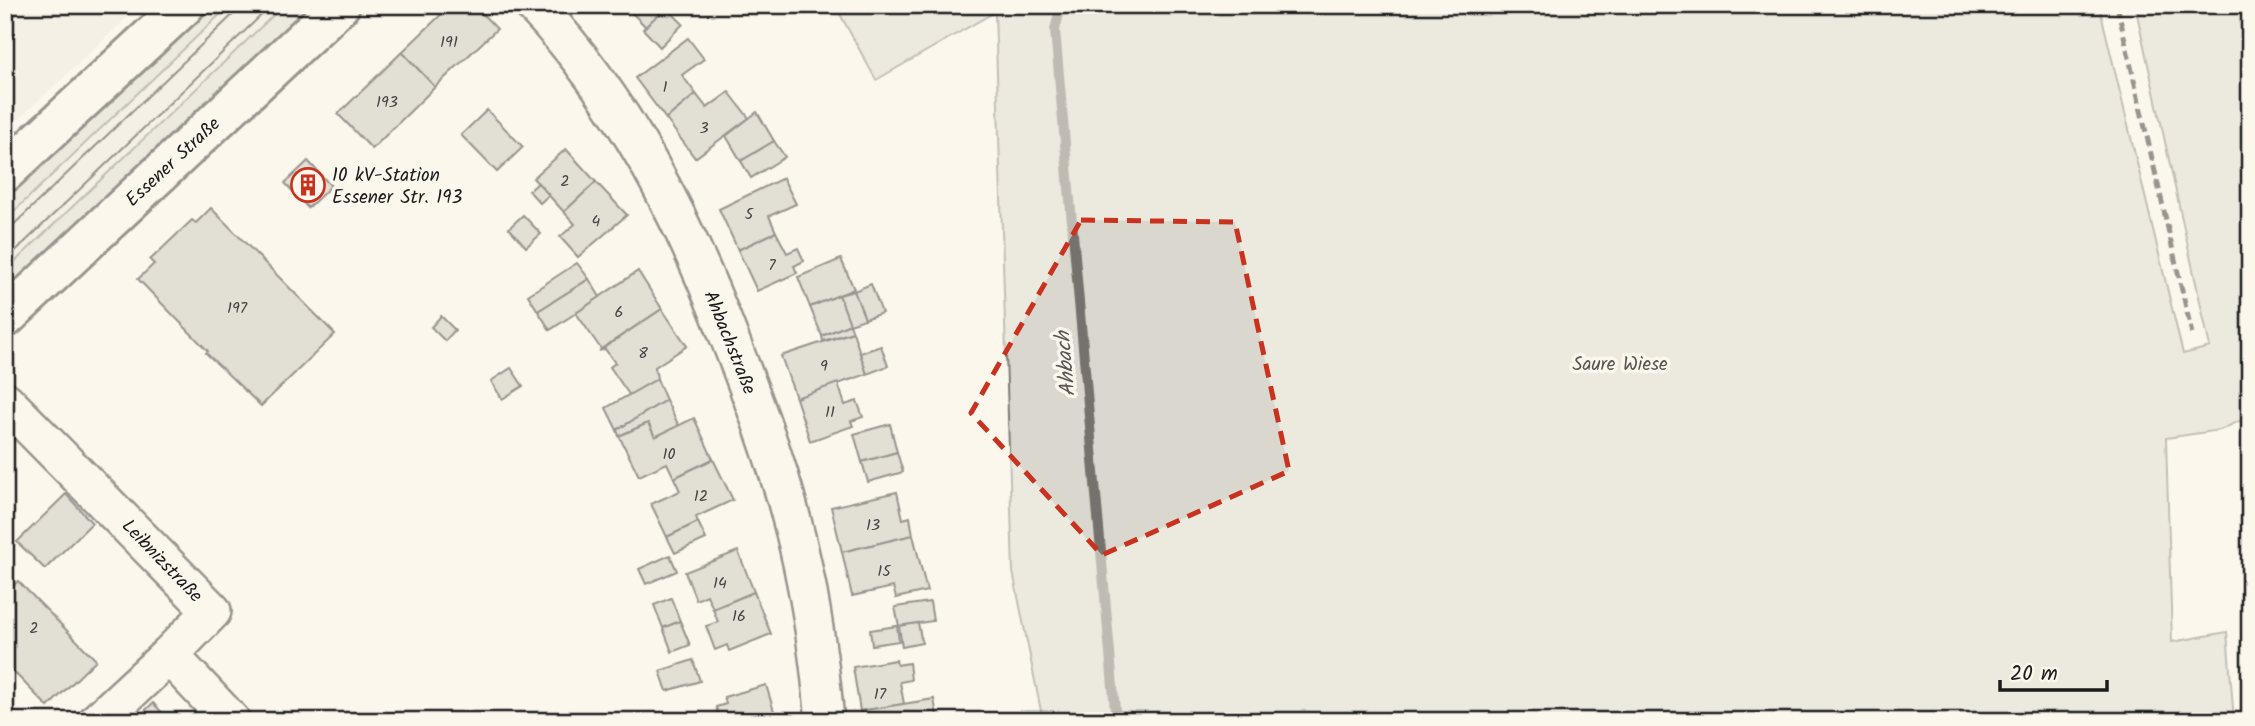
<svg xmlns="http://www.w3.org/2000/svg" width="2255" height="726" font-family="Kalam,sans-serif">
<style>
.built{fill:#eae6dc}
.green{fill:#dad7ce;stroke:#7b7a75;stroke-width:2}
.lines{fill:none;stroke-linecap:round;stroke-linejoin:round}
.stream{stroke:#74726e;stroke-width:10}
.building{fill:#c3c0b8;stroke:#1c1c1c;stroke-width:2}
.minor-casing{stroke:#1c1c1c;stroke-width:42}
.secondary-casing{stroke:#1c1c1c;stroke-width:44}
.minor{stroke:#fbf7ec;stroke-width:37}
.secondary{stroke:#fbf7ec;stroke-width:38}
.tram{stroke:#1c1c1c;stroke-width:2}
.rail{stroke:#1c1c1c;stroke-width:5;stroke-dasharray:10 5;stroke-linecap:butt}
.marked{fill:none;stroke:#c8321e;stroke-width:5;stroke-dasharray:14 9;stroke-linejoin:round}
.labels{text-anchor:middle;stroke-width:7;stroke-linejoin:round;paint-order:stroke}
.number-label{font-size:16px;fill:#464543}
.street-label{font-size:19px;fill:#1c1c1c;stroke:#fbf7ec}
.poi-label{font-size:19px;fill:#1c1c1c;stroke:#fbf7ec;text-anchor:start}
.park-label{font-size:19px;fill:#555451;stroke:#fbf7ec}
.water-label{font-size:21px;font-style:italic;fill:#575653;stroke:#fbf7ec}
</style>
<rect width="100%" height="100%" fill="#fbf7ec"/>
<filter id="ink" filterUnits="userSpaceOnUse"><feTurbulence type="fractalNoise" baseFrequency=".0143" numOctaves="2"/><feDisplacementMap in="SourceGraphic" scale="14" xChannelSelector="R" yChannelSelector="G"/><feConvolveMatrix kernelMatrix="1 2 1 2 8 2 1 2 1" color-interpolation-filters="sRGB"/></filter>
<g filter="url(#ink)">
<g class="built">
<polygon points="5,5 141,5 5,132"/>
<polygon points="230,5 284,5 5,271 5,220"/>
</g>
<g class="green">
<polygon points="215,5 230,5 5,220 5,199"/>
<polygon points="284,5 314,5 5,292 5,271"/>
<polygon points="835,5 2099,5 2183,354 2210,347 2135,5 2250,5 2250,399 2244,419 2220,430 2166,438 2172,642 2227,632 2234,721 1043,721 1013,572 995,12 876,80"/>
</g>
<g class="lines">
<polyline class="stream" points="1061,5 1055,30 1116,721"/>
</g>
<g class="building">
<polygon points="451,5 474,5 497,29 435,87 402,52"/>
<polygon points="624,5 668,5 646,27"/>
<polygon points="666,7 683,24 660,47 643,29"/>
<polygon points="688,38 704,59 682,75 696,94 666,119 635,78"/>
<polygon points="402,52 435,87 372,149 338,114"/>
<polygon points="729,92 749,118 695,158 666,119 696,94 707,108"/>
<polygon points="487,110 523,147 497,172 461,135"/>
<polygon points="757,112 774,141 741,161 726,136"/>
<polygon points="774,141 785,157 751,178 741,161"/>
<polygon points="566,149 596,182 564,212 533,178"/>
<polygon points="308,161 331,186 308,208 285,183"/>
<polygon points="783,178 796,204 769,216 776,232 738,250 719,209"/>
<polygon points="596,182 627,215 578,257 560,237 575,224 564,212"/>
<polygon points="538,183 549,195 540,203 529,191"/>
<polygon points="211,208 335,334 261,406 206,353 208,351 138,279 154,264 150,260 192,220 196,223"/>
<polygon points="523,215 541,234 526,247 509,228"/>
<polygon points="776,232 787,253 798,248 804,261 794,266 797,273 757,291 738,250"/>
<polygon points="841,259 854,289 810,307 798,277"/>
<polygon points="577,263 589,279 538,311 528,295"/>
<polygon points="638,271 662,309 601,349 576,313"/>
<polygon points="589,279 600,297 550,330 538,311"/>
<polygon points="871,284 882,313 865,319 854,291"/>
<polygon points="854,291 865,319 850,324 839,295"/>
<polygon points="839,295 850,324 822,336 810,307"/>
<polygon points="662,309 687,346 655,367 657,379 630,396 610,367 615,363 605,349 599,351"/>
<polygon points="441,316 455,330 445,341 431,327"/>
<polygon points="850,324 853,332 823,341 822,336"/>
<polygon points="853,332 867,374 796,398 781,356"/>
<polygon points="881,346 888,366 867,374 860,353"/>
<polygon points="511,368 523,386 502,399 491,381"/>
<polygon points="657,379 666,400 617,430 606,408"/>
<polygon points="838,383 845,405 857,401 863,417 851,421 853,426 810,441 796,398"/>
<polygon points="666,400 679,426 655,437 648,423 619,436 617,430"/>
<polygon points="694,418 713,459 674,478 667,463 639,476 619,436 648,423 655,437"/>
<polygon points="890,424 897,452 862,462 854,434"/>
<polygon points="897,452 903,472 868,482 862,462"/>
<polygon points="713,459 733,500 696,517 698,522 667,537 651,504 680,491 674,478"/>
<polygon points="897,492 903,519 910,517 913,535 842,552 831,507"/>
<polygon points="66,494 92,523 45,569 17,542"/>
<polygon points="698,522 706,539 675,553 667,537"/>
<polygon points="913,535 927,591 896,598 893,587 852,596 842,552"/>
<polygon points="738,551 754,592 713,609 707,595 696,600 685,572"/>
<polygon points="670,555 677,571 646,584 639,569"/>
<polygon points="18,581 96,660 48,707 5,663 5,594"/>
<polygon points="754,592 771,634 729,651 727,645 715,650 706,626 718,622 713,609"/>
<polygon points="671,598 680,621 663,628 654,605"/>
<polygon points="930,602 933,621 899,626 895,607"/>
<polygon points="680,621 690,645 672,652 663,628"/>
<polygon points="918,623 922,643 902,647 899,626"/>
<polygon points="897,626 899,641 872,645 870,630"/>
<polygon points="693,660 700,681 667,691 660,671"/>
<polygon points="896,660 897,665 909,663 911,680 900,682 904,704 860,711 853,667"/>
<polygon points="766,685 777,721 731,721 731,719 720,721 716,707 726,704 724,697"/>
<polygon points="934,699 938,721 862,721 860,711"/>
<polygon points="153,703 170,721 134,721"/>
</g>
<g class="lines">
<g class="minor-casing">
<g id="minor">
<path d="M534 5C624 100 682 216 729 337 752 396 775 456 791 517 809 584 819 652 825 721"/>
<polyline points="5,401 212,611 169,655 231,721"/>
<polyline points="98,721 169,655"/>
</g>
</g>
<g class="secondary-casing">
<g id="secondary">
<polyline points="5,172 185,5"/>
<polyline points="5,318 340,5"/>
</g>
</g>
<use href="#minor" class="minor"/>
<use href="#secondary" class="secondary"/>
<g class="tram">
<polyline points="5,233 243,5"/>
<polyline points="5,261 272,5"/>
</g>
<polyline class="rail" points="2117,5 2192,334"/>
</g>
</g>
<path d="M0 0H2255V726H0ZM1081 220 1235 222 1289 471 1102 555 971 413Z" fill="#fbf7ec" fill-opacity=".55" fill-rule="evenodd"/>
<path class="marked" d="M1081 220 1235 222 1289 471 1102 555 971 413Z"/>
<defs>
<g id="building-ring" transform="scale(1.75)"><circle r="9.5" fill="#fbf7ec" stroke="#c8321e" stroke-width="1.5"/><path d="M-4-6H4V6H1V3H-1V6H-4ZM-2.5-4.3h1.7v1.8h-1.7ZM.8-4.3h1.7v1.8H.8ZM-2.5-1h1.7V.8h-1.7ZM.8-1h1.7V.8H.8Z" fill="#c8321e"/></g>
</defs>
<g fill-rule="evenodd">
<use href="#building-ring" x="308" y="185"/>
</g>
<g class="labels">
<g class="number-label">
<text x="449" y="47">191</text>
<text x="665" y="92">1</text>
<text x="387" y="107">193</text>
<text x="704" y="133">3</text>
<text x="565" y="186">2</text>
<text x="749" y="219">5</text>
<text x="596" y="226">4</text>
<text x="772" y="270">7</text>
<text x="237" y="313">197</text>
<text x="619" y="317">6</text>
<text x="643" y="358">8</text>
<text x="824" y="371">9</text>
<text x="830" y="417">11</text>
<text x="669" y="459">10</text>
<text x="701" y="501">12</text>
<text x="873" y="530">13</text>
<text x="884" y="576">15</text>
<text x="720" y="588">14</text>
<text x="739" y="621">16</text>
<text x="34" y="633">2</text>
<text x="880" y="699">17</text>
</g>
<g class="street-label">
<text transform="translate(172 161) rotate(-43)" y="7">Essener Straße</text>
<text transform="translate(731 342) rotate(68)" y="7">Ahbachstraße</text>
<text transform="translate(163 560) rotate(46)" y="7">Leibnizstraße</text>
</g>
<g class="poi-label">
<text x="332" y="181">10 kV-Station<tspan x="332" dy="22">Essener Str. 193</tspan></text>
</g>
<g class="park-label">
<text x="1620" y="370">Saure Wiese</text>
</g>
<g class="water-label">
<text transform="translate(1065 364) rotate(-95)" y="7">Ahbach</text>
</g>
</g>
<rect width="2255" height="726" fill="none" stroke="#fbf7ec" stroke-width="28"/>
<rect x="14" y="14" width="2227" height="698" fill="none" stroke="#1c1c1c" stroke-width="2.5" filter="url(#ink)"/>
<path d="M2000 680v10h107v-10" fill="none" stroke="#1c1c1c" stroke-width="3.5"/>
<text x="2010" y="680" font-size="21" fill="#1c1c1c" stroke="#fbf7ec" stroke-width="5" paint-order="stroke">20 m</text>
</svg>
